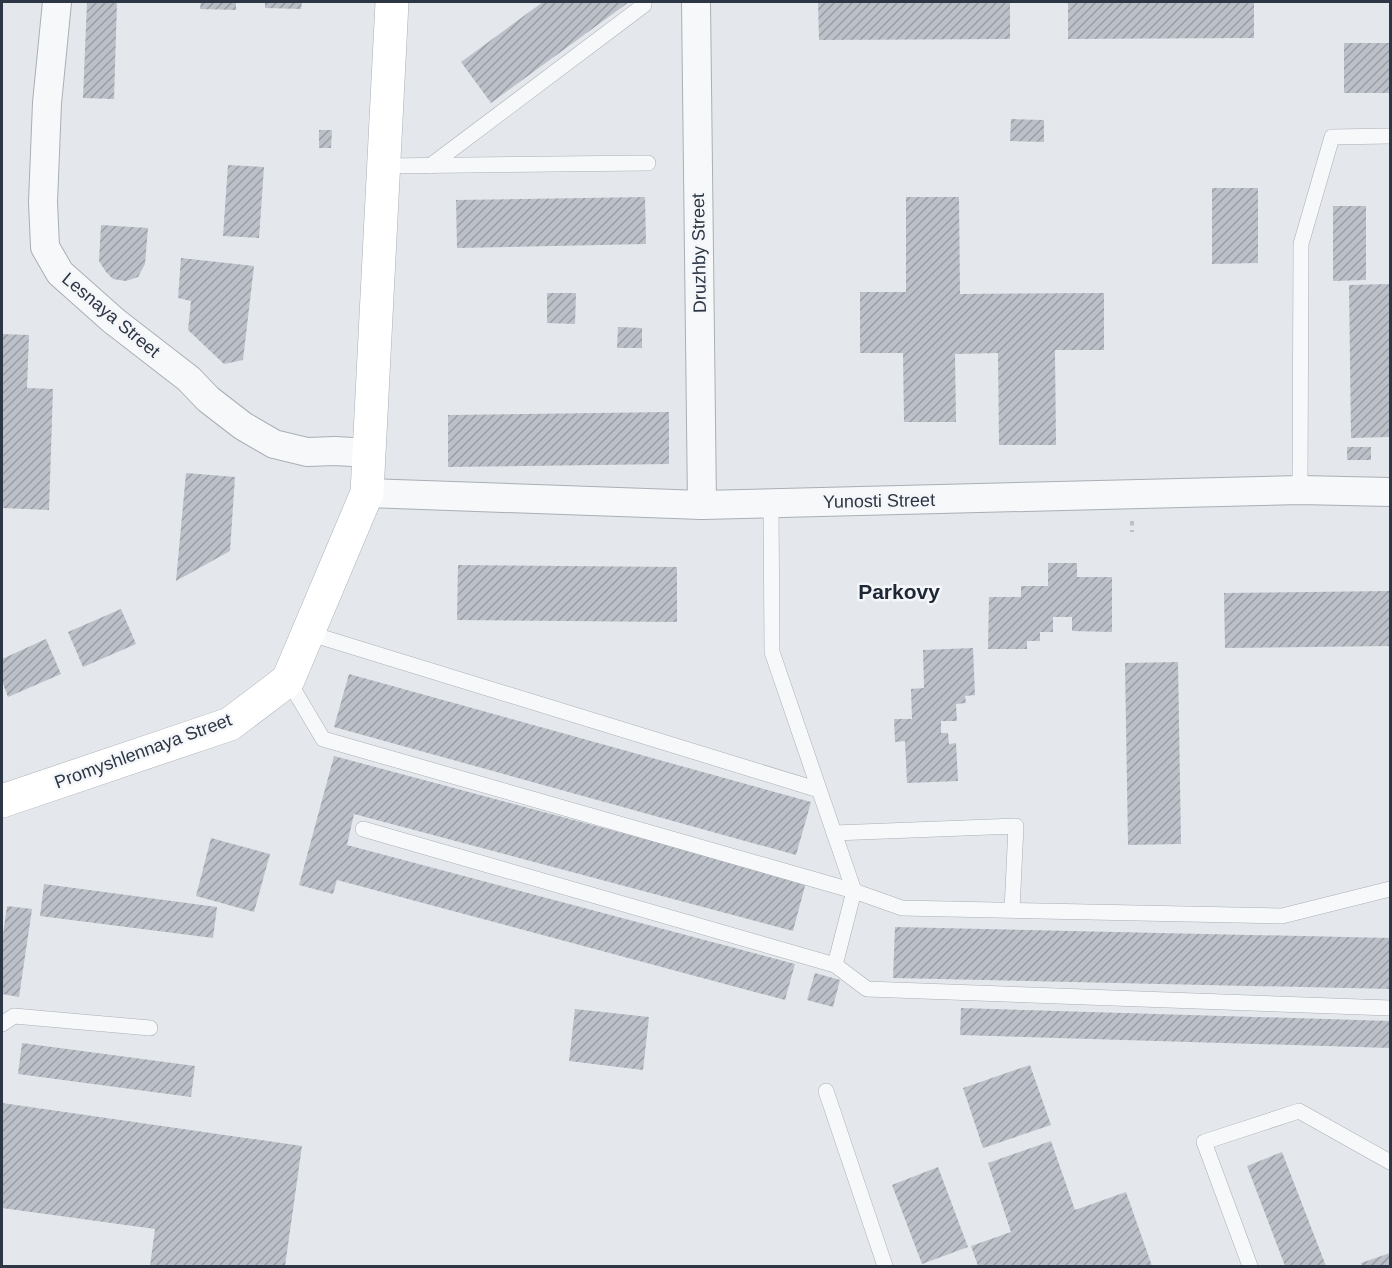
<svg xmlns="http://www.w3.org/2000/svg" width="1392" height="1268" font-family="Helvetica,sans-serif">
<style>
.building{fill:url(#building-hatch)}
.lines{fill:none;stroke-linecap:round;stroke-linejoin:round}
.service-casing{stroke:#a9afb6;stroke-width:16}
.minor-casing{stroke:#a9afb6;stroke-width:30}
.secondary-casing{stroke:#a9afb6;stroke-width:34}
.path{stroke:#bec2c7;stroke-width:4;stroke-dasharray:4.5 4.5;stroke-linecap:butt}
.service{stroke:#f7f8fa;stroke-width:15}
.minor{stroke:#f7f8fa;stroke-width:28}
.secondary{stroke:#fff;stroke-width:33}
.labels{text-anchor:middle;stroke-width:5;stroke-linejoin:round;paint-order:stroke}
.street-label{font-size:18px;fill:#2c3644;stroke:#f4f6f9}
.quarter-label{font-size:21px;font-weight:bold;fill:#1e2735;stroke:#f4f6f9}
</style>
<defs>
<pattern id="building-hatch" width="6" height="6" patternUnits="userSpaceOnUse" patternTransform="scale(1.5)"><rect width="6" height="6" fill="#bcc1c9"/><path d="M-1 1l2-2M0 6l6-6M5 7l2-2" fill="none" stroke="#999ea5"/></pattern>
</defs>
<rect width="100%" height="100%" fill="#e4e8ec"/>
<g class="building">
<polygon points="87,2 117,2 114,99 83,98"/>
<polygon points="201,2 236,2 236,10 200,9"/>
<polygon points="265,2 302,2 301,9 265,8"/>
<polygon points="543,2 629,2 491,103 461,62"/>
<polygon points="818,2 1010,2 1010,39 819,40"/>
<polygon points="1068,2 1254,2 1254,38 1068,39"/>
<rect x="1344" y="43" width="46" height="50"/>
<polygon points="1011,119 1044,120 1044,142 1010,141"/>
<polygon points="319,130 332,130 331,148 319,148"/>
<polygon points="228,165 264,167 259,238 223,236"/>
<polygon points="1212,188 1258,188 1258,263 1212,264"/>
<polygon points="645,197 646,244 457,248 456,200"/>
<polygon points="906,197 959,197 960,294 1104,293 1104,350 1055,350 1056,445 999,445 998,353 955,354 956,422 904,422 903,353 860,353 860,292 906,292"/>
<polygon points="1333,206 1366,206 1366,280 1333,281"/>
<polygon points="101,225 148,228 145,264 138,277 126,281 113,279 106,272 99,261"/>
<polygon points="181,258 254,266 243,360 224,364 188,330 191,301 178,298"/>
<polygon points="1390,284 1390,437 1351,438 1349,285"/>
<polygon points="547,293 576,293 575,324 547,323"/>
<polygon points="618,327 642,328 642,348 617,348"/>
<polygon points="2,334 29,335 27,388 53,389 49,510 2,508"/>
<polygon points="669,412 669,464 448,467 448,415"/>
<rect x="1347" y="447" width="24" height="13"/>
<polygon points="186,473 235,477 230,551 176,581"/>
<polygon points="1048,563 1077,563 1077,577 1112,577 1112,632 1072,631 1072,617 1053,617 1053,632 1040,632 1040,641 1027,641 1027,649 988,649 989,597 1021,597 1021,586 1048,586"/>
<polygon points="458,565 677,567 677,622 457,620"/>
<polygon points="1390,591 1390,646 1225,648 1224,593"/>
<polygon points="121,609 136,644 83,667 68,632"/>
<polygon points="46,639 61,674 8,697 2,681 2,659"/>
<polygon points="973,648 975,695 965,696 966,703 956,704 957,721 941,721 941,733 948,733 949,744 956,743 958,781 907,783 905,741 895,742 894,719 912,719 911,689 924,688 923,650"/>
<polygon points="1178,662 1181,844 1128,845 1125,663"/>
<polygon points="349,674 811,802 796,855 334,727"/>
<polygon points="334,756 806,882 793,931 354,814 347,845 795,964 785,1000 337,880 333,894 299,885"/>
<polygon points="211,838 270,854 254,912 196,896"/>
<polygon points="44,884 217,907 213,938 40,916"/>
<polygon points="7,906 32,909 19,997 2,994 2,942"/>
<polygon points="895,927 1390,938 1390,989 893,978"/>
<polygon points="815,973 840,980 833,1007 807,1000"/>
<polygon points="961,1008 1390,1021 1390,1048 960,1035"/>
<polygon points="575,1009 649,1017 643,1070 569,1061"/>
<polygon points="22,1043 195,1066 191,1097 18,1074"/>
<polygon points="1030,1065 1051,1125 983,1148 963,1088"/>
<polygon points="2,1103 302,1146 285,1266 150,1266 155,1229 2,1208"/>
<polygon points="1051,1141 1075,1210 1126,1192 1152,1266 978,1266 971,1246 1011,1232 988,1163"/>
<polygon points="1282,1152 1326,1266 1285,1266 1247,1166"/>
<polygon points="938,1167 968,1247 922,1264 892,1185"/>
<polygon points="1390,1253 1390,1266 1362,1266 1361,1263"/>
</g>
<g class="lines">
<g class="service-casing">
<g id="service">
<polyline points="384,166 648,163"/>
<polyline points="430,166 644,5"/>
<polyline points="1300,490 1301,244 1332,137 1390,136"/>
<polyline points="771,503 772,652 854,891 835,965"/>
<polyline points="308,633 819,790"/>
<polyline points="288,680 323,739 854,891 902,908 1282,916 1390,889"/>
<polyline points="363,829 835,965 867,989 1390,1008"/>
<polyline points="834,833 1016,826 1012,910"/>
<polyline points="2,1024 14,1016 150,1028"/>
<polyline points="826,1091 885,1266"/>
<polyline points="1250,1266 1204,1142 1299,1111 1390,1162"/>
</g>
</g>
<g class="minor-casing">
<g id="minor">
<polyline points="57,2 47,103 43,202 45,247 60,273 114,321 189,379 208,399 243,426 274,444 307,452 335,451 370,453"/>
<polyline points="696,2 702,505"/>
<polyline points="367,493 702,505 1300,490 1390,492"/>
</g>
</g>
<g class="secondary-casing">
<polyline id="secondary" points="2,801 230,724 288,680 367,493 392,2"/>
</g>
<polyline class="path" points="1132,521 1132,532"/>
<use href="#service" class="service"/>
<use href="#minor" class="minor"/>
<use href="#secondary" class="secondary"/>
</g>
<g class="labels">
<g class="street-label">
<text transform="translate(699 253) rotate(-91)" y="6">Druzhby Street</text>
<text transform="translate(111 315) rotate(40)" y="6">Lesnaya Street</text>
<text transform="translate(879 501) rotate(-1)" y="6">Yunosti Street</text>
<text transform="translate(143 751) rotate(-20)" y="6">Promyshlennaya Street</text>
</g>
<g class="quarter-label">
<text x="899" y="599">Parkovy</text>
</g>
</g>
<rect width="1392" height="1268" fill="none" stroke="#2c3644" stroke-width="6"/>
</svg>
